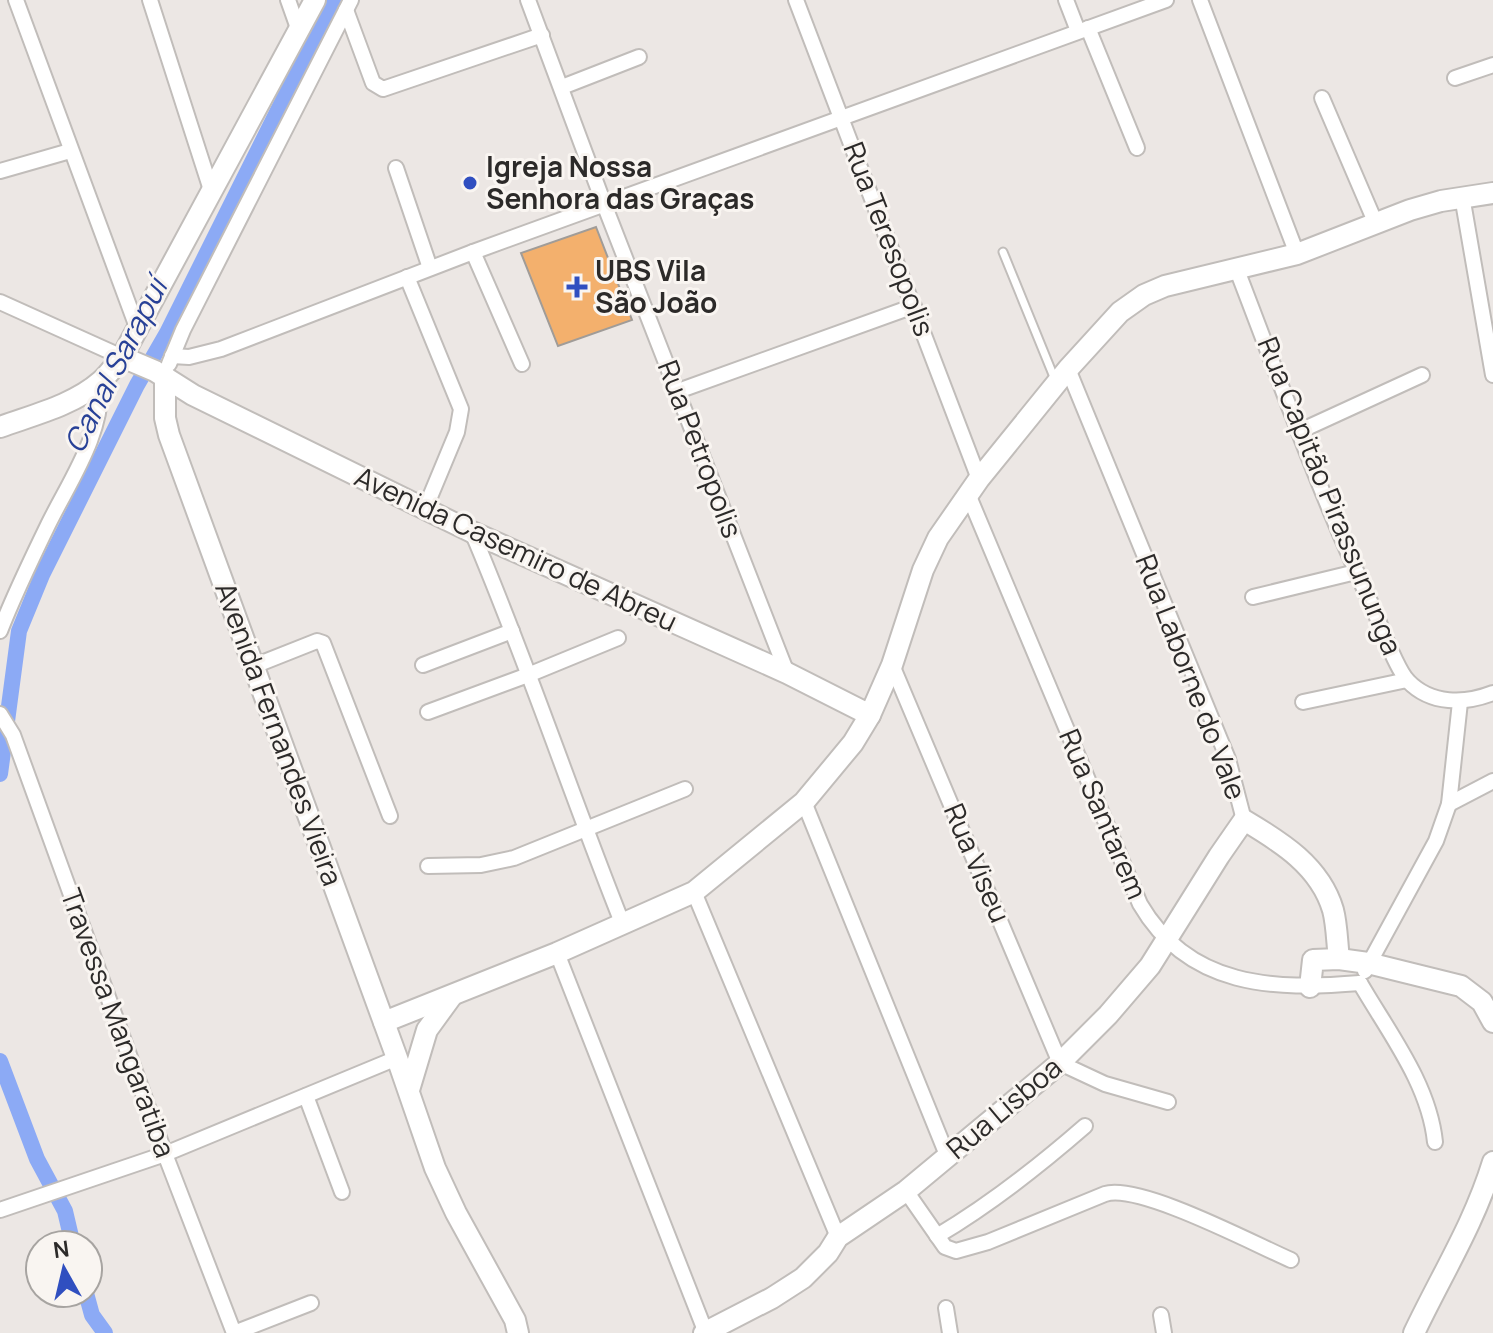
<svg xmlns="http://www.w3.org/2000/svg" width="1493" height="1333" font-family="Manrope,sans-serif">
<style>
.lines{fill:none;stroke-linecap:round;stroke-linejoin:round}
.canal{stroke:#8caaf5;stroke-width:16}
.building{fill:#f3b06d;stroke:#a09c98;stroke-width:2}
.lane-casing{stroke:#c1bdba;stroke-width:11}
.street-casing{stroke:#c1bdba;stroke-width:18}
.secondary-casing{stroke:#c1bdba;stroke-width:24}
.lane{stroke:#fff;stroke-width:7}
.street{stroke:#fff;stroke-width:14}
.secondary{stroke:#fff;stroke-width:20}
.poi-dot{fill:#304fc0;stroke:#f9f5f1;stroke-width:3}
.labels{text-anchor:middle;stroke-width:6;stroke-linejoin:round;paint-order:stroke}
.poi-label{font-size:28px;font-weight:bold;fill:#2c2a29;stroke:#f9f5f1;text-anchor:start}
.street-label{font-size:28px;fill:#2c2a29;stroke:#f9f5f1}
.water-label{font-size:30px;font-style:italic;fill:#284197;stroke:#f9f5f1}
</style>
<rect width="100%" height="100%" fill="#ece7e4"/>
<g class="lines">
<g class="canal">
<polyline points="0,774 19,631 42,575 137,385 167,333 333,0"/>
<polyline points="0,1061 37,1159 65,1211 73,1245"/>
<polyline points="86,1293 92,1315 105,1333"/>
</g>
</g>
<polygon class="building" points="596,227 632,320 558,346 521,253"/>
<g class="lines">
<g class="lane-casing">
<polyline id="lane" points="1003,252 1056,382"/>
</g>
<g class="street-casing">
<g id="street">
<polyline points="16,0 138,330"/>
<polyline points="150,0 212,193"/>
<polyline points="288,0 299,31"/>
<polyline points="528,0 604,204 787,673"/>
<polyline points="796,0 979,479"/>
<polyline points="1066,0 1078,31"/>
<polyline points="1200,0 1297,254"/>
<polyline points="346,10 373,83 383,89 542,35"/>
<polyline points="1088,28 1137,148"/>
<polyline points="1455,78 1493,65"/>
<polyline points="562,87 639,57"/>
<polyline points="1322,98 1376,224"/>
<polyline points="396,168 430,268"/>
<polyline points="0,171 70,151"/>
<polyline points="1462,196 1493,375"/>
<polyline points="473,252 522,364"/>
<path d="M1237 270C1281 384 1322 500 1374 610 1381 627 1397 670 1408 681 1431 705 1465 704 1493 693"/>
<polyline points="407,277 461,409 457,432 425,509"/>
<polyline points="0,302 122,357"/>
<polyline points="172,356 189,357 221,349 473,252 1166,0"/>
<polyline points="169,364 183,330 351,0"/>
<polyline points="1068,369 1228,759 1244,820"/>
<polyline points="678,391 914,306"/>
<polyline points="1300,431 1422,375"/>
<path d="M968 494 1140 904C1189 988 1274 990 1360 983"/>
<path d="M472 532C527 661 571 795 623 925"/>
<polyline points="1253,597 1356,572"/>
<path d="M0 631C14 595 31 560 48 525 70 480 104 433 100 382"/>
<polyline points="423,665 512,631"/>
<polyline points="892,665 1060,1063 1105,1084 1168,1102"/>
<polyline points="254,666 317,641 323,643 390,816"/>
<polyline points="1303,702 1407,680"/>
<polyline points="428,712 528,675 618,638"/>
<polyline points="0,714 13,735 165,1154 234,1333 311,1303"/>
<polyline points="804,802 947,1155"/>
<polyline points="1449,804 1493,781"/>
<polyline points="428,866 481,865 514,858 685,789"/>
<polyline points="694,892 838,1237"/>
<polyline points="557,953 706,1333"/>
<polyline points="1365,971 1436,841 1449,804 1460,702"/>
<path d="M1360 983C1389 1033 1429 1084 1435 1142"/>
<polyline points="306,1096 342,1192"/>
<path d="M906 1191 945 1247 956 1251 988 1242 1105 1194C1139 1183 1254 1244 1291 1260"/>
<polyline points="0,1210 165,1154 397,1058"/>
<path d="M937 1236C991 1204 1038 1167 1085 1126"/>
<polyline points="946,1308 950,1333"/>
<polyline points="1161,1315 1164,1333"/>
</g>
</g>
<g class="secondary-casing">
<g id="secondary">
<polyline points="122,357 155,371 193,395 472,532 787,673 870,715"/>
<polyline points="165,376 165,418 169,435 397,1058 435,1168 456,1213 515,1320 518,1333"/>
<path d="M0 427C33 415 74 405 101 381 109 374 115 365 122 357L315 0"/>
<polyline points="1310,987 1313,960 1339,959 1368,963 1461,986 1482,1002 1493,1022"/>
<polyline points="384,1022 557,953 694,892 804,802 853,743 870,715 892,665 923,570 938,538 979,479 1068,369 1120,312 1144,295 1165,286 1297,254 1410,210 1441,201 1493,193"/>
<polyline points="409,1090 427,1030 451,997"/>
<path d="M704 1333 772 1298 803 1278 828 1253 838 1237 906 1191 1060 1063 1108 1015 1150 966 1219 856 1244 820C1281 842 1320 866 1333 910 1337 925 1337 943 1339 959"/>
<path d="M1414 1333C1442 1274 1474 1224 1493 1162"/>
</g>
</g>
<use href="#lane" class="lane"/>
<use href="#street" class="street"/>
<use href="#secondary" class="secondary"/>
</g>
<g class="poi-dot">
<circle cx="470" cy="183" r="8"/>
<path d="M573 275h8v8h8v8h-8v8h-8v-8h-8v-8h8z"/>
</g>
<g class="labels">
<g class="poi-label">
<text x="486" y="177">Igreja Nossa<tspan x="486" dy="32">Senhora das Graças</tspan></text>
<text x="595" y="281">UBS Vila<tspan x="595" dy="32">São João</tspan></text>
</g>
<g class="street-label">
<text transform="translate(889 239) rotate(69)" y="10">Rua Teresopolis</text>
<text transform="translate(700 449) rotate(69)" y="10">Rua Petropolis</text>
<text transform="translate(1330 496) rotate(68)" y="10">Rua Capitão Pirassununga</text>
<text transform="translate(516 549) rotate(25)" y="10">Avenida Casemiro de Abreu</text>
<text transform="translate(1191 677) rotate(69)" y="10">Rua Laborne do Vale</text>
<text transform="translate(279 734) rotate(70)" y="10">Avenida Fernandes Vieira</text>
<text transform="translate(1103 814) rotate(67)" y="10">Rua Santarem</text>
<text transform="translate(977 863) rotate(67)" y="10">Rua Viseu</text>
<text transform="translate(118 1023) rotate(70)" y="10">Travessa Mangaratiba</text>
<text transform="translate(1004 1108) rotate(-40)" y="10">Rua Lisboa</text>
</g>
<g class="water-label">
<text transform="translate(116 366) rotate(-63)" y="10">Canal Sarapuí</text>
</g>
</g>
<g transform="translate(64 1269) rotate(352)"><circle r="38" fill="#f9f5f1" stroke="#a7a4a1" stroke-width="2"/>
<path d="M0-6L14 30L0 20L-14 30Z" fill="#304fc0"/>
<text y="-12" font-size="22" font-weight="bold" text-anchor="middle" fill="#2c2a29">N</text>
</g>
</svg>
